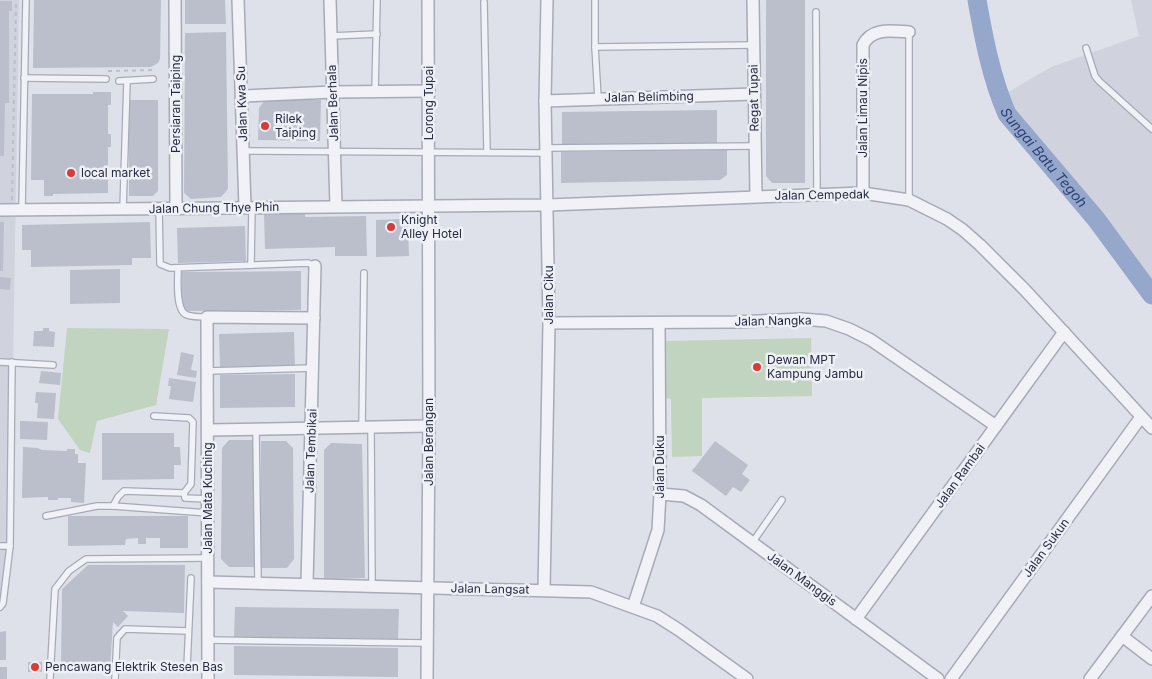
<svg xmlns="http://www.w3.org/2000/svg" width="1152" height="679" font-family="Inter,sans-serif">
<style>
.built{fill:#d0d3de}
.green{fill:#c1d4bf}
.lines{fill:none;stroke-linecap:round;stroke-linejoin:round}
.river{stroke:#96a7cc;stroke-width:19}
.building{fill:#bbbfcc}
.lane-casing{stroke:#a7aab7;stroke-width:8}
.street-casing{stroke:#a7aab7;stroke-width:14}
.path{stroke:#bcbec8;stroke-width:2;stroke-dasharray:4 4;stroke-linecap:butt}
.lane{stroke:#f1f2f7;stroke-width:5.5}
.street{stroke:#f1f2f7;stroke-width:11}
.poi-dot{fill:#d83c39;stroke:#eef0f6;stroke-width:2}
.labels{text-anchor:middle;stroke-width:5;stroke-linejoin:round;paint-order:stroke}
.street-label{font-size:12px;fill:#262b41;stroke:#eef0f6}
.poi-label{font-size:12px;fill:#262b41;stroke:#eef0f6;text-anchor:start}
.water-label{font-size:14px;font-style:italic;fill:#2d4278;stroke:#eef0f6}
</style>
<rect width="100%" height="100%" fill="#dee1e9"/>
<g class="built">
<polygon points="0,0 19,0 10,546 6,608 0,608"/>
<polygon points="1131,0 1152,0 1152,292 1000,97 1051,67 1139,36"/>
</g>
<g class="green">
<polygon points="67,328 169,329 156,405 97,421 90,453 80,450 58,419"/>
<polygon points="811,338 812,396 702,398 702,456 672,457 671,399 666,398 665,341"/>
</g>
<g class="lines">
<path class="river" id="s1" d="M977 0C984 39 991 77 1007 114L1096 219 1152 295"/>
</g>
<g class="building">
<polygon points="34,0 161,0 160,59 158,63 151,67 33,68"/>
<polygon points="185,0 225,0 226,24 185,24"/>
<polygon points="766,0 805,0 805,183 772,183 766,176"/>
<polygon points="0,1 12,1 12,11 9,11 9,103 5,103 4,156 0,156"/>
<polygon points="226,32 228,189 221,197 191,199 184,193 185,33"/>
<polygon points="93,92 111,92 111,105 108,105 108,134 111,134 111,147 108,147 108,193 53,194 53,196 44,196 44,180 31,180 32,94 93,94"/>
<polygon points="129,100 158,100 158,191 153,196 129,196"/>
<polygon points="265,100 321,100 320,141 258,140 259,108"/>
<polygon points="717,110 717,144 562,146 562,112"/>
<polygon points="727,150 727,175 720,180 561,183 561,152"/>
<polygon points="264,214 305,214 305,217 366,216 367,256 335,256 335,247 265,249"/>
<polygon points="401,219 408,226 409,256 376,257 376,220"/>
<polygon points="0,222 4,222 3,271 0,271"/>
<polygon points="150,222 151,258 132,258 132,265 31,267 31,250 22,250 22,225"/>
<polygon points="245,226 246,261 178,263 177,228"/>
<polygon points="120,269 120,303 70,304 70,270"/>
<polygon points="301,271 301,310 182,311 182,272"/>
<polygon points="0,277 11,278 10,290 0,289"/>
<polygon points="43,328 49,328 49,331 55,332 54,347 33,346 34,331 43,331"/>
<polygon points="294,332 295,366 220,367 219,334"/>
<polygon points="181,352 194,355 191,370 197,371 196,378 177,375"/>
<polygon points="41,371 61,373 60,385 39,383"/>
<polygon points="295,374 295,407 220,408 220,375"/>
<polygon points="169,378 196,382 193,402 169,399 171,386 168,386"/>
<polygon points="36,392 56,393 54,419 37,418 38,403 35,403"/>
<polygon points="20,421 48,422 47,440 20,439"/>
<polygon points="102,433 174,433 174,447 180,447 181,465 174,465 174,479 102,480"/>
<polygon points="229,440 255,440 254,567 229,567 221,559 222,448"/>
<polygon points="261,441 286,441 293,448 294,559 287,568 261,568"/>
<polygon points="715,441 748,465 742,474 750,480 741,492 733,487 726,496 692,471"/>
<polygon points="331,443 362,444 365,578 324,579 324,450"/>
<polygon points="23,447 37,448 42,450 67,451 67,449 75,449 75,454 78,454 78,463 86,463 84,503 71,502 71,498 58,498 58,500 48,500 48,497 22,498"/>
<polygon points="68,516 188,516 188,548 160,548 160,538 146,538 146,544 138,544 138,538 126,539 125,545 68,546"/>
<polygon points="88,565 185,565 184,613 123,611 128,616 118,627 113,622 110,670 72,670 72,666 61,666 62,589"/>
<polygon points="235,607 399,609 398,639 234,637"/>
<polygon points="6,631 6,660 0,660 0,632"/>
<polygon points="234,646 398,648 398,677 234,675"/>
<rect x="28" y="662" width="14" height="10"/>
<rect x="0" y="667" width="7" height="12"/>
</g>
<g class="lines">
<g class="lane-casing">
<g id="lane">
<polyline points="595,0 595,47 598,98"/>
<polyline points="484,2 487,152"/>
<polyline points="816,12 817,195"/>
<polyline points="331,36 377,34"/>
<polyline points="595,47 753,45"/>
<polyline points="1086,48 1095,76 1099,81 1152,129"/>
<polyline points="24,78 106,79"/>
<polyline points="119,81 153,79"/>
<polyline points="375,92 377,0"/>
<polyline points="546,148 755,146"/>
<polyline points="243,151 547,153"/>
<polyline points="909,200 909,32"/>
<polyline points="159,208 160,264 170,268 308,263 315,266"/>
<polyline points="22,209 26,0"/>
<polyline points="123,209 127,81"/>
<polyline points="251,265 252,207"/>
<path d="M178 268C178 279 175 311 187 315 193 317 201 317 207 317"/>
<polyline points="0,362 53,365"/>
<polyline points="208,371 313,368"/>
<polyline points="362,428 364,273"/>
<polyline points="371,428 372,586"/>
<polyline points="256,430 258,583"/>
<polyline points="184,493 185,498 207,499"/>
<polyline points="113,506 118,497 124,491 184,493 191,484 193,422 189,418 154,416"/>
<polyline points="46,516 97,506 113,506 208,513"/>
<polyline points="752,543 782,500"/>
<polyline points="0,546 10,546"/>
<polyline points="0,607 3,603 10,546 12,362"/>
<polyline points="208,640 428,643"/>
<polyline points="187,667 191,578"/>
<polyline points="50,679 55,589 69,571 86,559 208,558"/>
<polyline points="115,679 117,638 125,629 188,631"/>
</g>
</g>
<g class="street-casing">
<g id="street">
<polyline points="175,0 176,208"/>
<polyline points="238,0 245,207"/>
<polyline points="330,0 336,206"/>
<polyline points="753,0 756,196"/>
<polyline points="242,96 333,92 429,91"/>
<polyline points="545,101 754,94"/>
<path d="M863 193V45C872 27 892 31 909 32"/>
<polyline points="0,210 548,205 863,193 909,200 947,219 963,230 980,245 1025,290 1152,428"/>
<polyline points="549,323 734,322 802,319 826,321 849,329 871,340 996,426"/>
<polyline points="208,430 429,426"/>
<polyline points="660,494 684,496 701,505 938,679"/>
<polyline points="208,582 591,592 657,616 679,630 747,679"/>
<polyline points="307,584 315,266"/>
<polyline points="544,590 549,323 545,101 547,0"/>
<polyline points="633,607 658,530 660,494 659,323"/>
<polyline points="856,619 1064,332"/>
<polyline points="1122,636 1152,659"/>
<polyline points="208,679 207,317 314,318"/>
<polyline points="427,679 429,426 428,0"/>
<polyline points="951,679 1141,417"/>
<polyline points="1090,679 1152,596"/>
</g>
</g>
<g class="path">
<polyline points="108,71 154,70"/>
<polyline points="12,200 16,0"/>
</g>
<use href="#lane" class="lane"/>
<use href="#street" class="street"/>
</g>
<g class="poi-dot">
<circle cx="265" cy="126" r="5"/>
<circle cx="71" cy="173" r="5"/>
<circle cx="391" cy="227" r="5"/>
<circle cx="757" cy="367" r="5"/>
<circle cx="35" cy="667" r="5"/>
</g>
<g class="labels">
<g class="street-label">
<text transform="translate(649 97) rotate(-1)" y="4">Jalan Belimbing</text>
<text transform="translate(754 98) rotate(-91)" y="4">Regat Tupai</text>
<text transform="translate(333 103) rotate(-92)" y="4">Jalan Berhala</text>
<text transform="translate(429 103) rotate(-90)" y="4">Lorong Tupai</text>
<text transform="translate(176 104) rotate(-90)" y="4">Persiaran Taiping</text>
<text transform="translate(242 104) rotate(-92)" y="4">Jalan Kwa Su</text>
<text transform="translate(863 108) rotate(-90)" y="4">Jalan Limau Nipis</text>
<text transform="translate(822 195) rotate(-1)" y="4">Jalan Cempedak</text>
<text transform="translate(214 208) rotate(-1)" y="4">Jalan Chung Thye Phin</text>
<text transform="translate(549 295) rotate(-90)" y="4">Jalan Ciku</text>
<text transform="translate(773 321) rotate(-1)" y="4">Jalan Nangka</text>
<text transform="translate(429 442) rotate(-90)" y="4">Jalan Berangan</text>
<text transform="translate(311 451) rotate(-88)" y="4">Jalan Tembikai</text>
<text transform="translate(660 467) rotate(-90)" y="4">Jalan Duku</text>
<text transform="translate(960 476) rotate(-54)" y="4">Jalan Rambai</text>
<text transform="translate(208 498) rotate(-90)" y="4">Jalan Mata Kuching</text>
<text transform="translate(1046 548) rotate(-54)" y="4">Jalan Sukun</text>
<text transform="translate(802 579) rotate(36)" y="4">Jalan Manggis</text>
<text transform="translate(490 589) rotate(1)" y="4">Jalan Langsat</text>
</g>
<g class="poi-label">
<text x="275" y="123">Rilek<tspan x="275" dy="14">Taiping</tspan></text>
<text x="81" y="177">local market</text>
<text x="401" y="224">Knight<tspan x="401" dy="14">Alley Hotel</tspan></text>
<text x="767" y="364">Dewan MPT<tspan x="767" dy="14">Kampung Jambu</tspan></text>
<text x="45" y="671">Pencawang Elektrik Stesen Bas</text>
</g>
<g class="water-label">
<text dy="5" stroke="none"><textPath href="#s1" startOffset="175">Sungai Batu Tegoh</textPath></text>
</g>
</g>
</svg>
